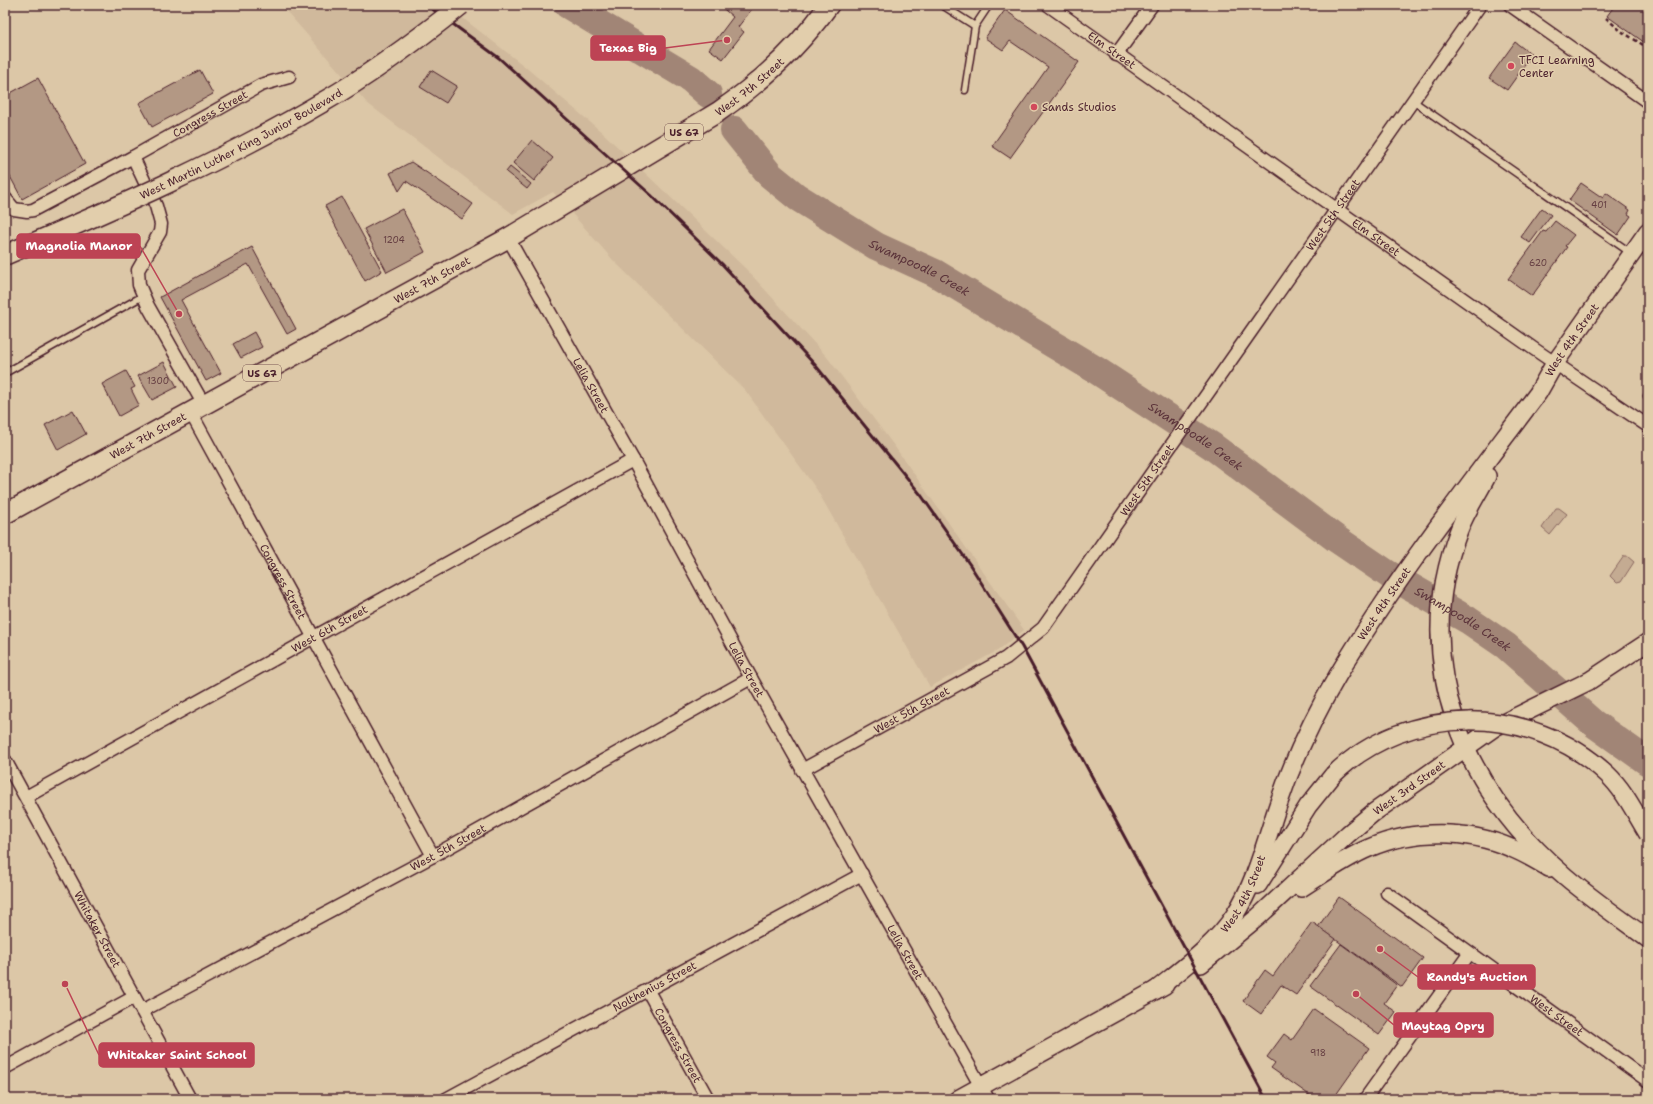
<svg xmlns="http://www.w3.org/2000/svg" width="1653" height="1104" font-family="'Shantell Sans',sans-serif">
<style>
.built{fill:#d0b99c}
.green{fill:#c4ab92;stroke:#87655e}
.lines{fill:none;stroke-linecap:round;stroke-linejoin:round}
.stream{stroke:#7e5c58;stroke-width:4.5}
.river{stroke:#a18576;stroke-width:28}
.building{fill:#b39884;stroke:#4a1f2b}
.lane-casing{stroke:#4a1f2b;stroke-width:9}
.street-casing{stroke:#4a1f2b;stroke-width:15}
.secondary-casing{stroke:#4a1f2b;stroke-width:20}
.primary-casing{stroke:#4a1f2b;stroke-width:22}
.path{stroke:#4a1f2b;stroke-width:2.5;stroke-dasharray:4 3;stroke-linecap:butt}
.lane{stroke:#e2ceac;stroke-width:6}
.street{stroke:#e2ceac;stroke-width:12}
.secondary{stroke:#e2ceac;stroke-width:17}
.primary{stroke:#e2ceac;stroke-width:19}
.rail{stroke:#4a1f2b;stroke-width:3}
.secondary-bridge-casing{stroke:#4a1f2b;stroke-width:20;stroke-linecap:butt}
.primary-bridge-casing{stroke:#4a1f2b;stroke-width:22;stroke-linecap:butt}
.secondary-bridge{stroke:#e2ceac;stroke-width:17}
.primary-bridge{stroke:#e2ceac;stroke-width:19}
.poi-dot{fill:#d1495b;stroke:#e2ceac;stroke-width:1.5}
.labels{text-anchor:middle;stroke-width:3;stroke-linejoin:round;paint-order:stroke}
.number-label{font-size:9px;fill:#643d41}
.shield{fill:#e2ceac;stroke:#785452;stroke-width:1}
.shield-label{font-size:10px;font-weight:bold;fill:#4a1f2b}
.street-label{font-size:11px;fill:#4a1f2b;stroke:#e2ceac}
.poi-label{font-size:11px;fill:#4a1f2b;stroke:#e2ceac;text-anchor:start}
.water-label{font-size:12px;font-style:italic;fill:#5b333a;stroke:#e2ceac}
.leader{fill:none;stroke:#bd4354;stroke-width:1.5}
.callout-dot{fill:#bd4354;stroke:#e2ceac;stroke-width:1.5}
.callout{fill:#bd4354;stroke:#bd4354;stroke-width:1.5}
.callout-label{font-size:12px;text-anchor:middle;font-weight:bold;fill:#fff}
</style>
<rect width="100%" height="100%" fill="#dcc7a7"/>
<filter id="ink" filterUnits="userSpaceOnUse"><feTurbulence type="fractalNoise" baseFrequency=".025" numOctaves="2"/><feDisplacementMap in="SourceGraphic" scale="8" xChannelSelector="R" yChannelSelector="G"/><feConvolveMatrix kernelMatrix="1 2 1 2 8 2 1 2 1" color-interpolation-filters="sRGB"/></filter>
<g filter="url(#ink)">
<polygon class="built" points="281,5 446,5 523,65 604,134 746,269 827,357 895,447 1024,630 997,651 930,687 817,490 745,390 613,260 553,192 513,214 367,103"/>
<g class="green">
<polygon points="1556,508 1559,508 1567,514 1550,535 1542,528"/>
<polygon points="1624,556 1627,556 1634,562 1621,582 1617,583 1610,576"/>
</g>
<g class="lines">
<polyline class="stream" points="569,6 570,5"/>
<g class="river">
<polyline points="568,5 691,79 708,94"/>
<path id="s1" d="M734 130 770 175 797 197 876 246 935 273 1096 370 1212 446 1338 540 1388 574 1468 620 1506 646 1593 723 1648 762"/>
</g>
</g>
<g class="building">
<polygon points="719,5 746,5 752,9 738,27 744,32 723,59 709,49 733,17"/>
<polygon points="1615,5 1648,5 1648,45 1607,16"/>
<polygon points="1005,10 1079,62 1010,158 992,146 1048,67 1010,41 1003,50 985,38"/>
<polygon points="1515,42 1532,55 1507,90 1489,78"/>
<polygon points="200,70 213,94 152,127 139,103"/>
<polygon points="431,70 457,86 446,103 420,87"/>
<polygon points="38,78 85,164 22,199 5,167 5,96"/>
<polygon points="532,140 553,158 534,181 513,163"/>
<polygon points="411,162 473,204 462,219 406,181 399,191 390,173"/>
<polygon points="510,167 531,184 527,189 506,172"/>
<polygon points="1581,183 1603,198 1606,193 1630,210 1628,214 1631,216 1618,235 1569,200"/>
<polygon points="342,197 382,271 365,281 325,206"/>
<polygon points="1542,208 1551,215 1530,243 1521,237"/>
<polygon points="402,209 425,252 387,272 364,229"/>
<polygon points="1555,221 1574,235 1565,246 1567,247 1532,296 1508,279 1543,231 1546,232"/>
<polygon points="252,247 296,329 287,334 248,264 181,300 221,373 206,381 160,297"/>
<polygon points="254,332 262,347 241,358 233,344"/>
<polygon points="164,362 177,387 152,400 138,376"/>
<polygon points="126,371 135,387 131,389 139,405 119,416 102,384"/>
<polygon points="73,410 86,434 58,450 45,425"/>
<polygon points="1339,897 1423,958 1402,987 1318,927"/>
<polygon points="1312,922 1336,939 1296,995 1281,985 1261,1014 1243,1001 1265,970 1273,976"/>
<polygon points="1341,944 1397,985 1384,1003 1396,1012 1379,1035 1310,986"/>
<polygon points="1314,1009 1369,1048 1333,1099 1315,1099 1271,1068 1275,1063 1267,1057 1284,1034 1292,1040"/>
</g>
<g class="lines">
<g class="lane-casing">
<g id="lane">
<polyline points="942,5 975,26 989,5"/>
<polyline points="965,90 975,26"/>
<polyline points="1413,101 1631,253"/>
<polyline points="5,373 143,296"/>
<polyline points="1647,396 1648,395"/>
</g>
</g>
<g class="street-casing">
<g id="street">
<path id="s2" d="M1048 5 1534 349 1648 426"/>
<polyline points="1510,5 1648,102"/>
<polyline points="1116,55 1152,5"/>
<polyline points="133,157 156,206 161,224 160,232 138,270 139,285 148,306 204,405"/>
<path id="s3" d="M5 198 14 209 27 211 33 210 133 157 261 85 289 77"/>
<path id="s4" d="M508 238 633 460 751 678 988 1099"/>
<path id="s5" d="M191 413 433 856"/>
<path id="s6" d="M5 760 190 1099"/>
<path id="s7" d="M802 770 1006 658 1043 628 1480 5"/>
<path id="s8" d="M26 797 633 460"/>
<path id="s9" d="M1387 893 1648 1081"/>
<path id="s10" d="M648 991 708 1099"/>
<path id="s11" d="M142 1011 433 856 751 678"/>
<polyline points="5,1068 134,997"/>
<path id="s12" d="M446 1099 862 874"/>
<polyline points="1365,1099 1469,954"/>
</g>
</g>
<g class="secondary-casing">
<g id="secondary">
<path d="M1487 476C1478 494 1466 511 1459 530 1409 662 1463 789 1566 877 1592 899 1621 919 1648 939"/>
<polyline points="1258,885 1308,806 1333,775"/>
<path d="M1301 888C1323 874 1345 858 1369 848 1413 829 1467 829 1511 848 1524 853 1537 861 1549 868"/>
<path id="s13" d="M1201 964 1258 917 1348 834 1373 813 1495 727 1589 681 1648 642"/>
<path id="s14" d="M1156 990C1183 968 1215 945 1234 916 1256 882 1265 843 1278 805 1293 760 1314 716 1338 675 1397 576 1469 485 1538 393L1555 363 1648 231"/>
<polyline points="958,1099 1165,985"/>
</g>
</g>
<g class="primary-casing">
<g id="primary">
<path id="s15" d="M5 514 508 238 718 112C760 83 798 48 829 5"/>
</g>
</g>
<polyline class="path" points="1606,18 1621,31 1648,48"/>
<use href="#lane" class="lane"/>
<use href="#street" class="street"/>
<use href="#secondary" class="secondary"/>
<use href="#primary" class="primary"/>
<polyline class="rail" points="427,5 499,58 651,195 722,264 816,366 921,495 970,565 1022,647 1266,1099"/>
<g class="secondary-bridge-casing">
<path id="secondary-bridge" d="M1333 775C1407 703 1531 703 1607 774 1625 791 1635 813 1648 834"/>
</g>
<g class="primary-bridge-casing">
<g id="primary-bridge">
<path id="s16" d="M5 255C114 209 221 162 323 102 372 74 417 40 461 5"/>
</g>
</g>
<use href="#secondary-bridge" class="secondary-bridge"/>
<use href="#primary-bridge" class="primary-bridge"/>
</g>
</g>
<g class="poi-dot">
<circle cx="1511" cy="66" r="4"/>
<circle cx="1034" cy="107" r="4"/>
</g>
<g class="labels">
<g class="number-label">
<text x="1599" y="208">401</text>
<text x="394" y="243">1204</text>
<text x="1538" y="266">620</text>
<text x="158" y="384">1300</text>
<text x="1318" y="1056">918</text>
</g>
<g class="shield">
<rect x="665" y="124" width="38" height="16" rx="3"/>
<rect x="243" y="365" width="38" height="16" rx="3"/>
</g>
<g class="shield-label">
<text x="684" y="136">US 67</text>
<text x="262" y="377">US 67</text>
</g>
<g class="street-label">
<text dy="4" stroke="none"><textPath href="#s2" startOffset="78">Elm Street</textPath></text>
<text dy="4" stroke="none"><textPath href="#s15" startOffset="859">West 7th Street</textPath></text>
<text dy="4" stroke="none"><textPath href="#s3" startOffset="235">Congress Street</textPath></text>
<text dy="4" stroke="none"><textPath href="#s16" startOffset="261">West Martin Luther King Junior Boulevard</textPath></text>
<text dy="4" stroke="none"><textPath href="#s7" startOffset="785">West 5th Street</textPath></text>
<text dy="4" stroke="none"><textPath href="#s2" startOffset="402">Elm Street</textPath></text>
<text dy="4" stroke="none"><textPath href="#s15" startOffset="487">West 7th Street</textPath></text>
<text dy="4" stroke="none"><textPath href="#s14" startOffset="780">West 4th Street</textPath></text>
<text dy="4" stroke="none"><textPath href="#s4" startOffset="169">Lelia Street</textPath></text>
<text dy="4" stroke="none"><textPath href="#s15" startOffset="163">West 7th Street</textPath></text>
<text dy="4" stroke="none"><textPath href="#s7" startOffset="461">West 5th Street</textPath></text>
<text dy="4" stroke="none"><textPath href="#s5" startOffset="192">Congress Street</textPath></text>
<text dy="4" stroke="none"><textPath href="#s14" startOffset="456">West 4th Street</textPath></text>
<text dy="4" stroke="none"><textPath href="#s8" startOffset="347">West 6th Street</textPath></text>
<text dy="4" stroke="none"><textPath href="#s4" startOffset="493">Lelia Street</textPath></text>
<text dy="4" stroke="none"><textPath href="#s7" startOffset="125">West 5th Street</textPath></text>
<text dy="4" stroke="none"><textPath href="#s13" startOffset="273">West 3rd Street</textPath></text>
<text dy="4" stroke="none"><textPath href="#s11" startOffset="347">West 5th Street</textPath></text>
<text dy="4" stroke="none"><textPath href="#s14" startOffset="132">West 4th Street</textPath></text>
<text dy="4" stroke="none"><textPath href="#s6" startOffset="193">Whitaker Street</textPath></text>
<text dy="4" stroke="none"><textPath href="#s4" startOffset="817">Lelia Street</textPath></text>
<text dy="4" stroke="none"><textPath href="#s12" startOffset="237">Nolthenius Street</textPath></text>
<text dy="4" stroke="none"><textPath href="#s9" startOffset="209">West Street</textPath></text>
<text dy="4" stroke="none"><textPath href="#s10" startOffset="62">Congress Street</textPath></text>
</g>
<g class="poi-label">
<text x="1519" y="64">TFCI Learning<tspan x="1519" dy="13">Center</tspan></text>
<text x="1042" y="111">Sands Studios</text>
</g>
<g class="water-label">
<text dy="4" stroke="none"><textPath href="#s1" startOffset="234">Swampoodle Creek</textPath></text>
<text dy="4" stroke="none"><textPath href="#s1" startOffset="558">Swampoodle Creek</textPath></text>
<text dy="4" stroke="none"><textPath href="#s1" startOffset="882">Swampoodle Creek</textPath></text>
</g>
</g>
<path class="leader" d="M727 40L665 48M179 314L140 246M1380 949L1418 977M1356 994L1394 1025M65 984L99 1055"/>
<g class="callout-dot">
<circle cx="727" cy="40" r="4"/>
<circle cx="179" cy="314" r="4"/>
<circle cx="1380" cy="949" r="4"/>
<circle cx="1356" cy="994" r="4"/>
<circle cx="65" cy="984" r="4"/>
</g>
<g class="callout">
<rect x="591" y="36" width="74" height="24" rx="4"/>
<rect x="17" y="234" width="123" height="24" rx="4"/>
<rect x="1418" y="965" width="117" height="24" rx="4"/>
<rect x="1394" y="1013" width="99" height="24" rx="4"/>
<rect x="99" y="1043" width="155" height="24" rx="4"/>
</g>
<g class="callout-label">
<text x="628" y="52">Texas Big</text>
<text x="79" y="250">Magnolia Manor</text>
<text x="1477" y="981">Randy's Auction</text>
<text x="1443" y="1030">Maytag Opry</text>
<text x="177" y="1059">Whitaker Saint School</text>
</g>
<rect width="1653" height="1104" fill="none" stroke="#e2ceac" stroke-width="20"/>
<rect x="10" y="10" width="1633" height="1084" fill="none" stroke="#4a1f2b" stroke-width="1.5" filter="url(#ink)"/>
</svg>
